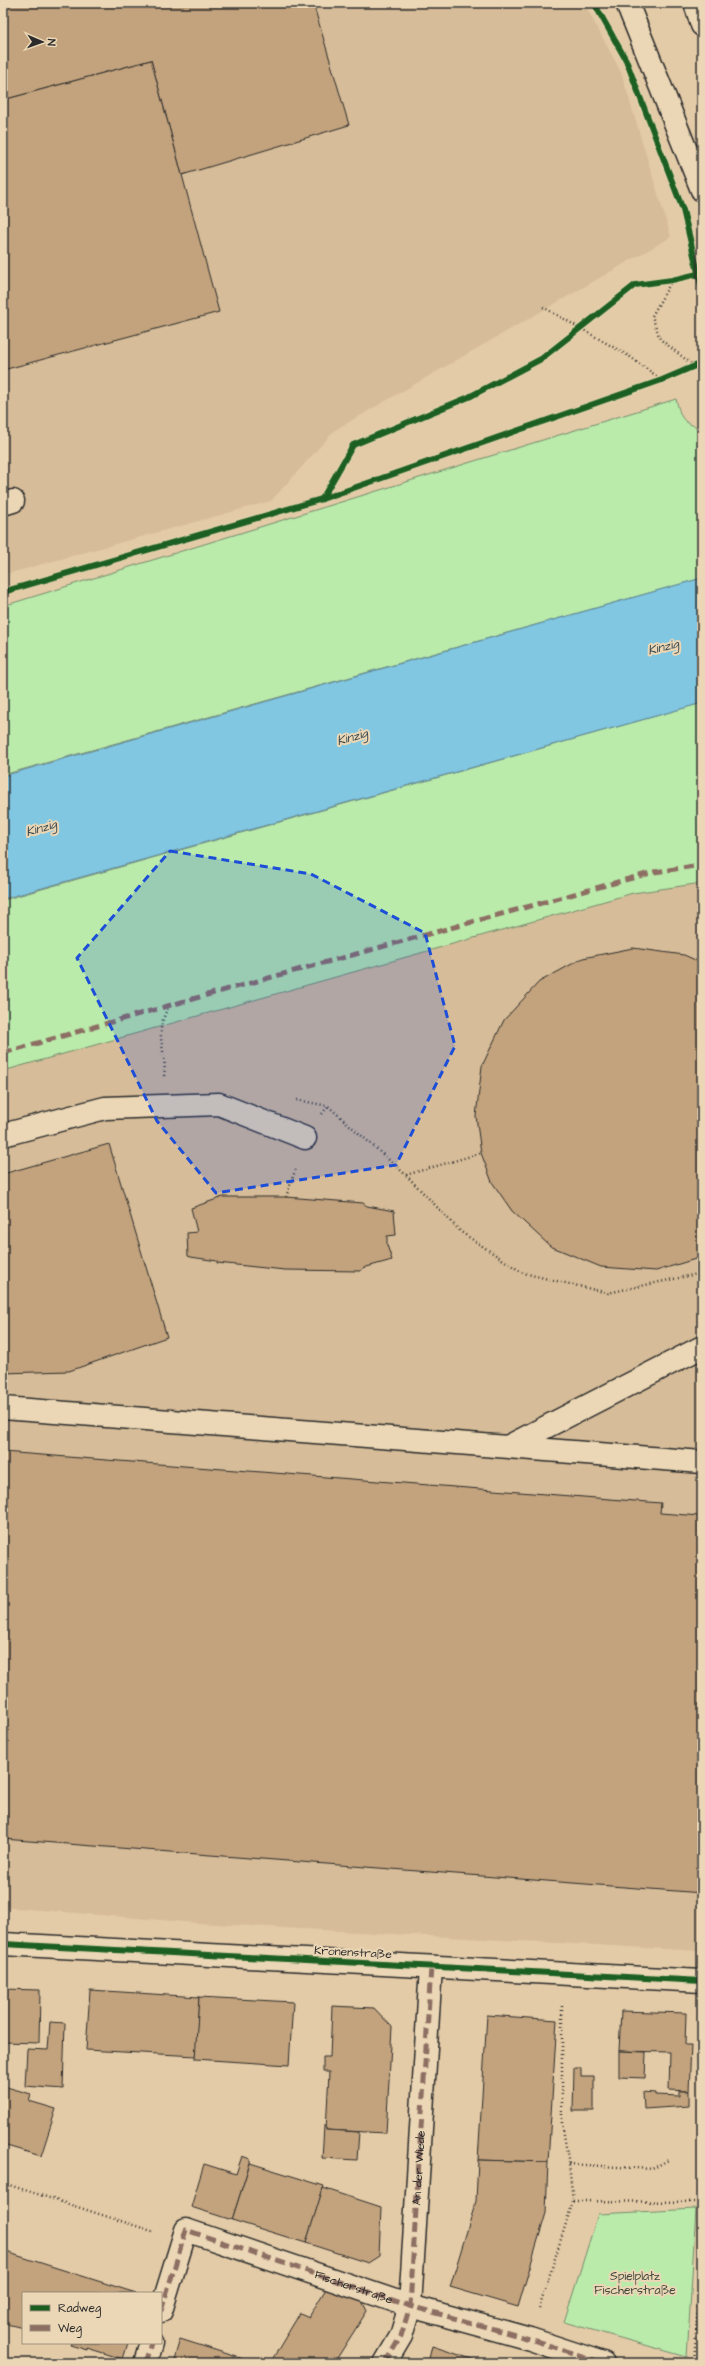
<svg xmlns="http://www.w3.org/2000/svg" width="705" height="2366" font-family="'Architects Daughter',sans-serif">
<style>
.built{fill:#d6bc98}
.green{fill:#baebab;stroke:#728b6b}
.water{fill:#81c7e2;stroke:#5f8999}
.building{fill:#c3a37d;stroke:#2b2b2b}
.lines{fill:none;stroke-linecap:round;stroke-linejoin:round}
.lane-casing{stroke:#2b2b2b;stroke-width:25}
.street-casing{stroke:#2b2b2b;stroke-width:25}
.secondary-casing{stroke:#2b2b2b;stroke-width:25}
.path{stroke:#2b2b2b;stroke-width:2.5;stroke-dasharray:1 3;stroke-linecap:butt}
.lane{stroke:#ebd7b5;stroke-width:22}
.street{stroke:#ebd7b5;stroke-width:22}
.secondary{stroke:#ebd7b5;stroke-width:22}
.quiet{stroke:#8d6e63;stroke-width:5;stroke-dasharray:10 5;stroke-linecap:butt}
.cycleway-casing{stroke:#ebd7b5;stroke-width:8}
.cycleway{stroke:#1b5e20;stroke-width:6}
.marked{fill:#1d4ed8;fill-opacity:0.2;stroke:#1d4ed8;stroke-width:3;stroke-dasharray:8 5;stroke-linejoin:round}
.labels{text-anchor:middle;stroke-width:4;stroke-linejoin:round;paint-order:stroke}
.street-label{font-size:12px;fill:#2b2b2b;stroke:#ebd7b5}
.park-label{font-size:12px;fill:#40483e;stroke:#ebd7b5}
.water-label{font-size:13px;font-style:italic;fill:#3c4a50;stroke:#ebd7b5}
</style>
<rect width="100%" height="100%" fill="#e4cba7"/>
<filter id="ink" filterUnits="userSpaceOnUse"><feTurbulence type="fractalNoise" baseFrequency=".025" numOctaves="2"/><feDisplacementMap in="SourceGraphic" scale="8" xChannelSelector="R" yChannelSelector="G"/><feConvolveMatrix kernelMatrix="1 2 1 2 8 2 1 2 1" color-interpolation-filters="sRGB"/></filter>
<g filter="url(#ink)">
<g class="built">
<polygon points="3,3 584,3 621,72 671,237 335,430 271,501 3,575"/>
<polygon points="702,883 702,1951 197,1923 3,1907 3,1071 633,893"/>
</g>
<g class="green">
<path d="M676 399C681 418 681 423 702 428V578L3 775V606Z"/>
<polygon points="702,703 702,883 633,893 3,1071 3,900"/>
<polygon points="696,2209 687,2357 564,2322 598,2214"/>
</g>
<polygon class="water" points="702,578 702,703 3,899 3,776"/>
<g class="building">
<polygon points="313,3 349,125 182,175 151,60 3,100 3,4"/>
<polygon points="151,60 219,312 3,370 3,100"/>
<polygon points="633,948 684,955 702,963 702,1257 656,1271 601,1267 550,1246 512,1211 492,1182 481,1153 476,1116 482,1066 504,1020 539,982 583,958"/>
<polygon points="109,1144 167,1337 69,1371 3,1373 3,1174"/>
<polygon points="223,1197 286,1197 363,1203 367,1206 394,1211 396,1235 387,1236 387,1245 392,1260 363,1268 361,1271 285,1270 217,1263 217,1261 191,1257 188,1256 187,1233 197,1232 191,1208"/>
<polygon points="3,1452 661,1503 660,1513 700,1516 699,1534 702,1534 702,1893 3,1839"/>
<polygon points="3,1989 40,1990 39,2043 3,2042"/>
<polygon points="90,1990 199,1997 196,2056 86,2050"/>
<polygon points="199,1997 293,2002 289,2065 195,2059"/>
<polygon points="332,2006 374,2008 392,2027 386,2133 326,2130 329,2072 323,2072 323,2057 330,2057"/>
<polygon points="621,2011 686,2013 685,2045 691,2045 689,2091 669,2090 670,2052 619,2051"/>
<polygon points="487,2015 557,2020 548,2162 478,2160"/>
<polygon points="50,2022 65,2023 63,2089 25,2086 27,2049 48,2050"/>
<polygon points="619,2051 646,2052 645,2078 619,2077"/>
<polygon points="574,2068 581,2068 581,2077 594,2077 594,2111 573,2111"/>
<polygon points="3,2086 31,2094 29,2101 56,2109 41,2156 3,2145"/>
<polygon points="680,2091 689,2091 689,2106 644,2109 643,2092 655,2093 655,2095 680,2096"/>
<polygon points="324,2126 326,2126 326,2130 359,2132 357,2160 322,2158"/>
<polygon points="242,2156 250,2159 250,2163 232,2220 191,2207 204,2164 236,2174"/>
<polygon points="478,2160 548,2162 546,2213 518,2307 450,2287 476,2201"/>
<polygon points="250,2163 324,2186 306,2243 232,2220"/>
<polygon points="323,2188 381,2207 379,2256 368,2263 306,2243"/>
<polygon points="3,2251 136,2293 23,2293 23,2328 3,2323"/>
<polygon points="327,2287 360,2297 367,2311 334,2363 270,2363 300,2313 309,2317"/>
<polygon points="180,2339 256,2363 173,2363"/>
<polygon points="71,2343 70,2343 128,2343 123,2359 87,2348 87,2350 70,2345"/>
<polygon points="432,2346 484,2363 428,2363"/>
</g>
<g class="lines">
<g class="lane-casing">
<g id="lane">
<polyline points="3,504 13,501"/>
<polyline points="3,1135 105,1108 219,1104 305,1138"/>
<polyline points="3,1408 702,1462"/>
<polyline points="509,1446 702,1347"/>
</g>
</g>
<g class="street-casing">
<g id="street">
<polyline points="3,1944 702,1981"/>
<path id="s1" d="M161 2311 186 2230 410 2306 530 2339 603 2363"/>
<polyline points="145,2363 151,2343"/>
<polyline points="385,2363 401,2336 410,2306 431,1967"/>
</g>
</g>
<g class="secondary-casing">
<g id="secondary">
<polyline points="627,3 702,190"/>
<polyline points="695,3 702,25"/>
</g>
</g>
<g class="path">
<polyline points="672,280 652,316 660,339 694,366"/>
<polyline points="543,307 629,356 662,380"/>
<path d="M164 1076C168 1048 151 1035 170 1005"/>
<polyline points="297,1100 328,1106 406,1175 461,1232 523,1273 608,1293 702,1273"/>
<polyline points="322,1114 328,1106"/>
<polyline points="406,1175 481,1153"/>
<polyline points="286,1197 296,1168"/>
<polyline points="569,2164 652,2169 670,2159"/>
<polyline points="3,2183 155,2232"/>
<polyline points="573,2201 702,2202"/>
<polyline points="539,2309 573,2201 569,2164 562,2123 562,2004"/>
<polyline points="694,2363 702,2243"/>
</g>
<use href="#lane" class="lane"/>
<use href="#street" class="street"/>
<use href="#secondary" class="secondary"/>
<g class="quiet">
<polyline points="3,1053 185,1001 654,872 702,865"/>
<polyline points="161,2311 186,2230 410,2306 530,2339 603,2363"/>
<polyline points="145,2363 151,2343"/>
<path id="s2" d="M385 2363 401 2336 410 2306 431 1967"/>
</g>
<g class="cycleway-casing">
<g id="cycleway">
<polyline points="594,3 626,60 683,210 702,289"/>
<polyline points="322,499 353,445 469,397 541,359 635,285 672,280 702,273"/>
<polyline points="3,592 322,499 662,380 702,363"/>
<polyline points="3,1944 702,1981"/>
</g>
</g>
<use href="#cycleway" class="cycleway"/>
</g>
</g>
<path class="marked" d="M170 851 311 874 425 933 455 1046 396 1165 216 1193 157 1121 77 958Z"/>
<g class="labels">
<g class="street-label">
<text transform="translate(353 1952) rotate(3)" y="4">Kronenstraße</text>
<text dy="4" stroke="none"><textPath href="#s2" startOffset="201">An der Wiede</textPath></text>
<text dy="4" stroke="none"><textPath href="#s1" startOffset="262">Fischerstraße</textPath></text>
</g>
<g class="park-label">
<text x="635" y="2280">Spielplatz<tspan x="635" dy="14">Fischerstraße</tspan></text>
</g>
<g class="water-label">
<text transform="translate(663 646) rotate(-14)" y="5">Kinzig</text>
<text transform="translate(352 736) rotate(-16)" y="5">Kinzig</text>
<text transform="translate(41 827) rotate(-16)" y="5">Kinzig</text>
</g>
</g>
<rect width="705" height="2366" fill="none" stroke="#ebd7b5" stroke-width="16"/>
<rect x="8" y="8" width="689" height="2350" fill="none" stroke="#2b2b2b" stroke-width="1.5" filter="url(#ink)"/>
<rect x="22" y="2292" width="140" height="52" fill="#ebd7b5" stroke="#9e927e"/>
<rect x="30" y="2305" width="20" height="6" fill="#1b5e20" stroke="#9e927e"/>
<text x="58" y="2312" font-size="12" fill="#2b2b2b">Radweg</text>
<rect x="30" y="2325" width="20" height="6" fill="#8d6e63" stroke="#9e927e"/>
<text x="58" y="2332" font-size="12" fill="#2b2b2b">Weg</text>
<g transform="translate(42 42) rotate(92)" stroke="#ebd7b5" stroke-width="3" paint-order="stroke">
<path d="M0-3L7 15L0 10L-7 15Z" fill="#2b2b2b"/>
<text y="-6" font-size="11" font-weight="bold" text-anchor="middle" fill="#2b2b2b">N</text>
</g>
</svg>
